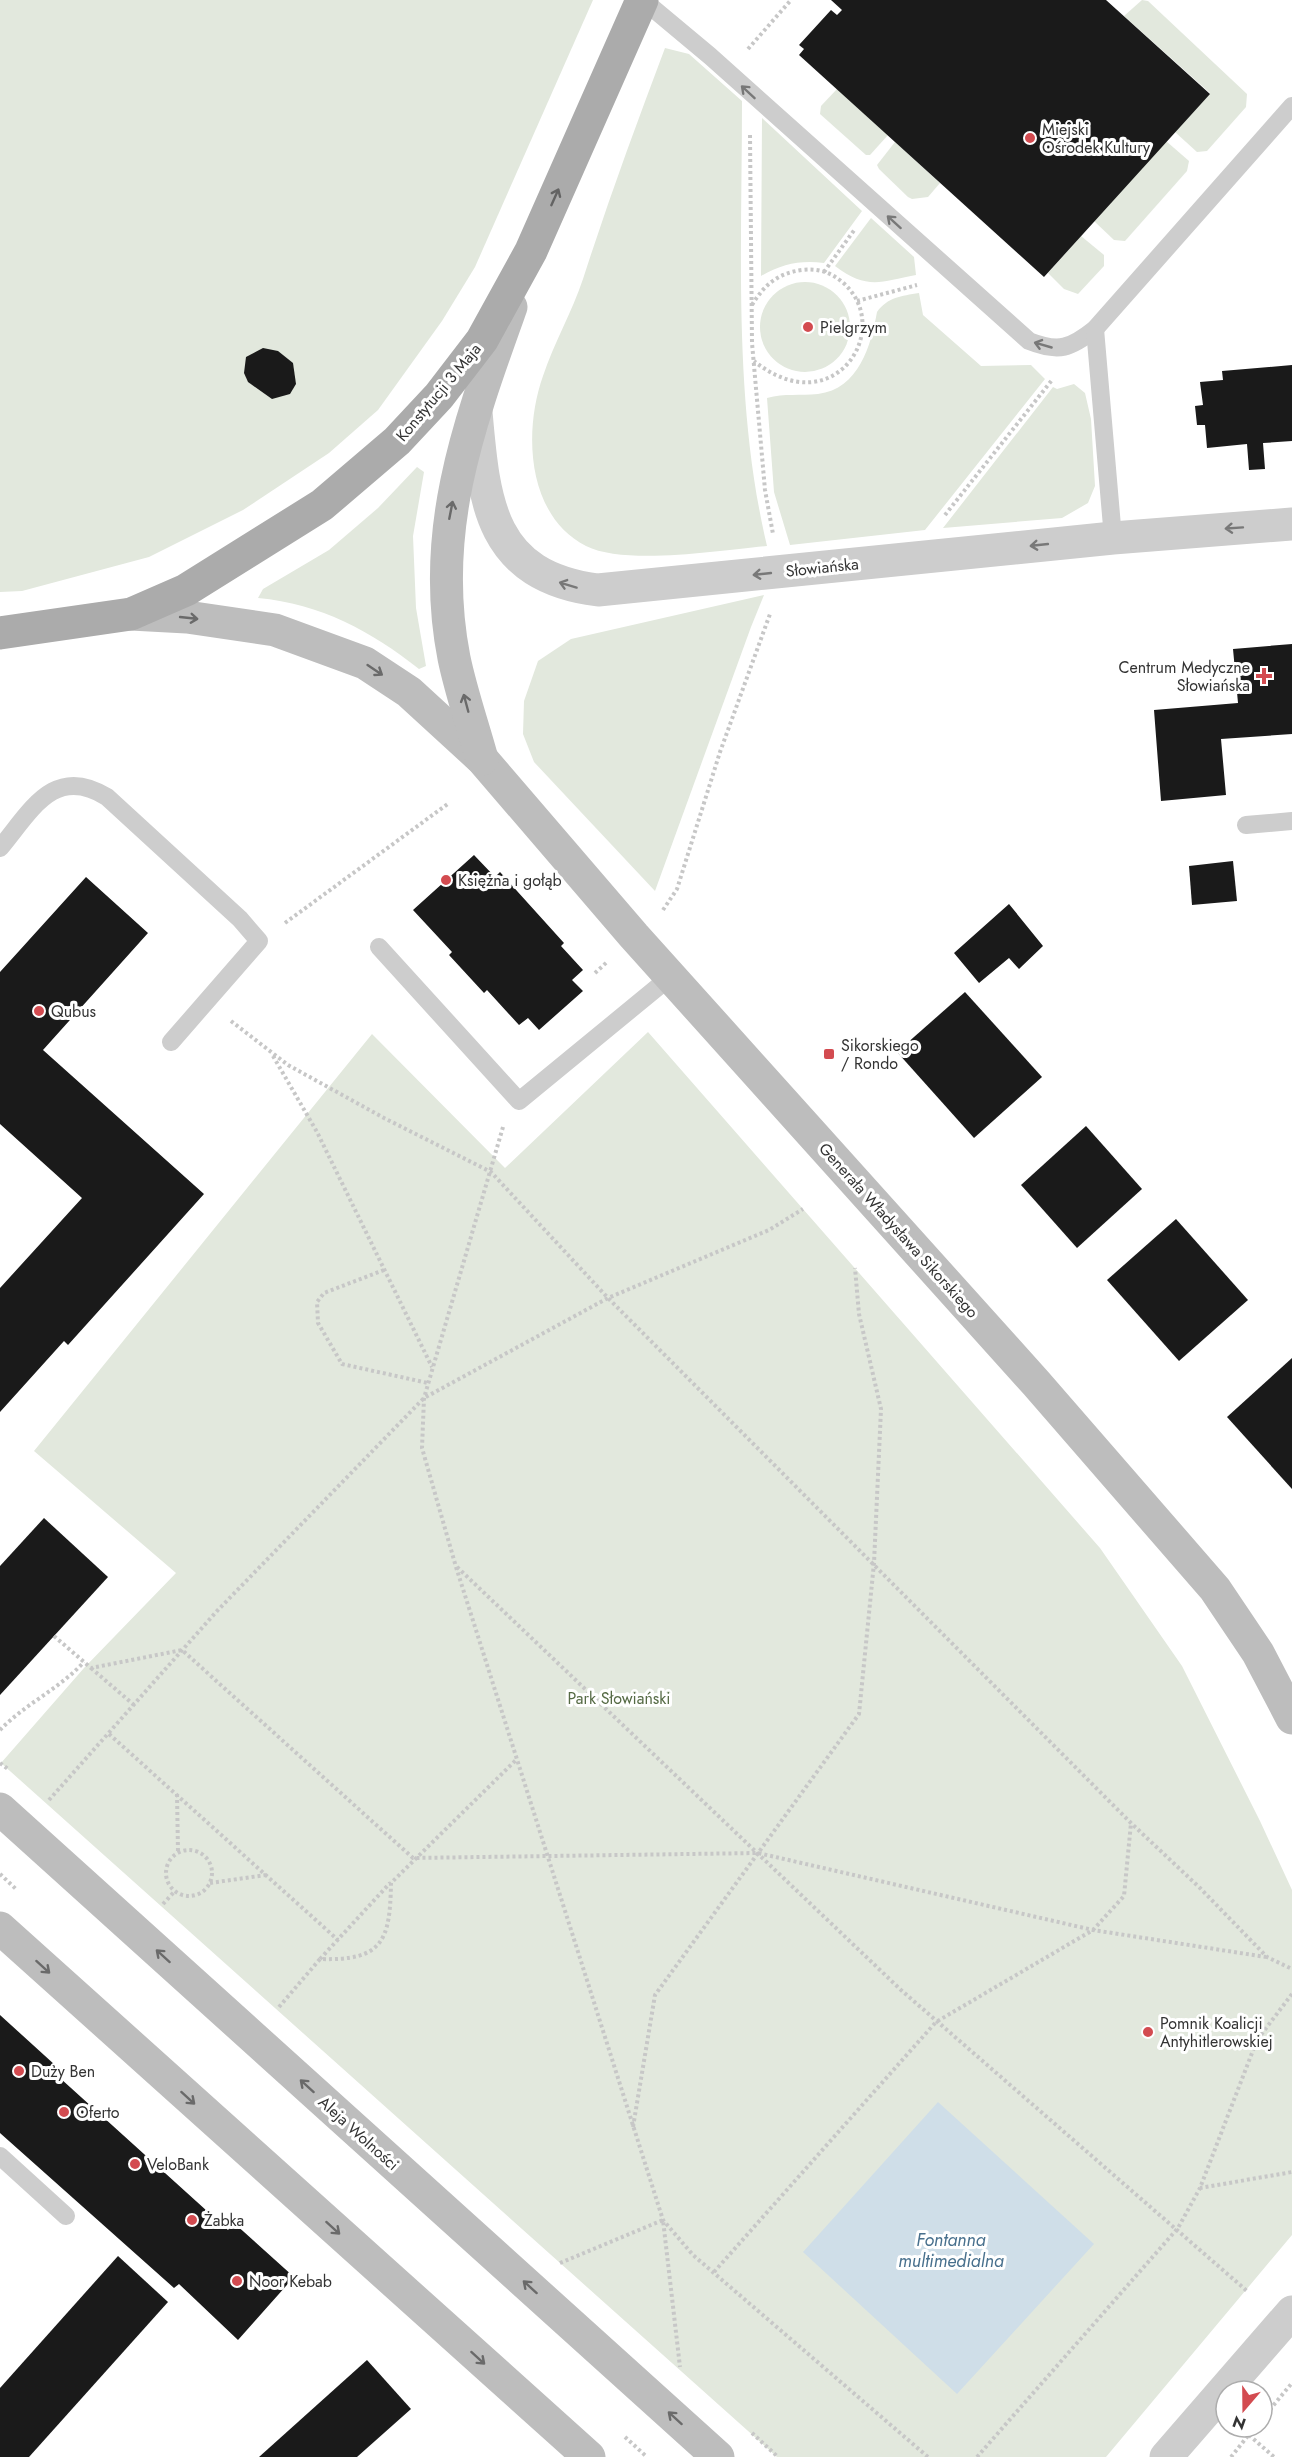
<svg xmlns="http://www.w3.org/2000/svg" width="1292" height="2457" font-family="Jost,sans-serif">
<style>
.green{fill:#e2e8dd}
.water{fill:#cfdee8}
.building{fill:#1a1a1a}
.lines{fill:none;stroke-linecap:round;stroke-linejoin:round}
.path{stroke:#c7c7c7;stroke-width:4;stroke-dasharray:3 3;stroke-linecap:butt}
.lane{stroke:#cdcdcd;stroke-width:18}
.street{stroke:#cdcdcd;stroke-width:33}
.secondary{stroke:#bdbdbd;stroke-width:33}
.primary{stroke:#ababab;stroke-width:33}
.oneway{stroke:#787878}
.oneway2{stroke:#636363}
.oneway3{stroke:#6a6a6a}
.poi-dot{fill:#d34b50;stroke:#fff;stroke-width:2}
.labels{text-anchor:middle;stroke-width:6;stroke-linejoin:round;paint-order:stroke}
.poi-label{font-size:16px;fill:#333;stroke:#fff;text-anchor:start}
.street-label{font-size:16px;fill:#333;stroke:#fff}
.park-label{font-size:16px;fill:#556a44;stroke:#fff}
.water-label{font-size:18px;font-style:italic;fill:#48708d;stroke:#fff}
</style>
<rect width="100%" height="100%" fill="#fff"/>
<g class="green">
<polygon points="0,0 593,0 475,267 442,321 378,410 329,453 243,510 149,557 22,591 0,592"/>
<polygon points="1142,0 1148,1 1247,94 1246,107 1207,151 1197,152 1175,132 1210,93 1124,16"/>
<path d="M665 48 689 54 742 101C742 249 733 402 767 546 721 550 626 566 586 546 527 516 523 432 543 376 554 343 572 312 583 279 608 201 636 125 665 48Z"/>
<polygon points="837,89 888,135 870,155 866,155 820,114 821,106"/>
<path d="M762 118 862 211 824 263C800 260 782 264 761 276Z"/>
<polygon points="1166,141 1189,161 1187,171 1125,241 1114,240 1094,221"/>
<polygon points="895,142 940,183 928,197 912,199 908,197 879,169 877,165"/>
<path d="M871 218 914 257 916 275C880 282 867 290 835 266Z"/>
<polygon points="1081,236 1104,255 1104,266 1078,294 1064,289 1048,273"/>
<circle cx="805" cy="327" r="45"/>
<path d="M919 293 923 315 981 366 1031 365 1045 379 925 530 790 545 774 492 767 398C785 393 800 396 818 394 859 389 871 345 877 312 888 297 901 296 919 293Z"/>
<polygon points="1074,384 1085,393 1091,419 1095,486 1088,503 1062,518 943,528 1053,387 1057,389"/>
<path d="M417 467 424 472 413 536 416 608 426 666 419 669C371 631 321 604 258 598L263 589 329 550 378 508Z"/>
<polygon points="764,595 751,627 655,891 534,762 523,734 524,701 538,661 571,639"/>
<polygon points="648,1032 1100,1548 1182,1666 1260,1821 1292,1890 1292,2235 1106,2457 777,2457 1,1763 84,1668 176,1573 34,1451 372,1034 505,1168"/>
</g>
<polygon class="water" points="938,2102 1094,2244 957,2394 803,2252"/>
<g class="building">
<polygon points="831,0 1106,0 1210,94 1044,277 799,55 804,49 799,45 831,10 837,15 842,10"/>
<polygon points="263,348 278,351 293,363 296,384 290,394 272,399 248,382 244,373 246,357"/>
<polygon points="1292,365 1292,441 1263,443 1265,469 1249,470 1247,444 1207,448 1205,425 1197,425 1195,406 1203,405 1200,382 1223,380 1222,371"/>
<polygon points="1292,644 1292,734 1221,739 1226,795 1161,801 1154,710 1238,703 1233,649"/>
<polygon points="474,855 495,877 500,872 564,943 561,946 583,970 572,980 583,991 539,1030 528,1018 519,1025 487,990 484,993 449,955 452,952 413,910"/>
<polygon points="1233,861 1237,901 1192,905 1189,866"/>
<polygon points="86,877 148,933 43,1050 204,1194 68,1345 64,1341 0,1412 0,1288 82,1198 0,1124 0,972"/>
<polygon points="1009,904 1043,946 1019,969 1009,958 979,983 954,953"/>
<polygon points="965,992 1042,1077 974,1138 897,1052"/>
<polygon points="1086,1126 1142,1189 1077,1248 1021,1185"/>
<polygon points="1176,1219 1248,1300 1179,1361 1107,1280"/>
<polygon points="1292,1358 1292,1489 1227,1417"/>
<polygon points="44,1518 108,1577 0,1695 0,1566"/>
<polygon points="0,2015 55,2065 50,2069 228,2230 234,2223 294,2277 238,2340 179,2284 174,2288 0,2133"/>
<polygon points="118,2256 168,2302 29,2457 0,2457 0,2388"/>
<polygon points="367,2360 411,2409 357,2457 259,2457"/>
</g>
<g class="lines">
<g class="path">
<polyline points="748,49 791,0"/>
<polyline points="750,135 752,343 765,490 773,534"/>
<polyline points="824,272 855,229"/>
<polyline points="857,301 917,285"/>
<path d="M752 305C764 285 778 273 802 270 817 268 830 272 841 281 897 326 835 426 754 361"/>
<polyline points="945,515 1052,380"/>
<polyline points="663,910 677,889 720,752 770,614"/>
<polyline points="285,923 449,803"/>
<polyline points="595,973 607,962"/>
<polyline points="231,1021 288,1065 384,1118 491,1172 608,1298 1131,1823 1200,1888 1267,1957 1292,1969"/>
<polyline points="273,1056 317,1132 432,1367"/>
<polyline points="503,1127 424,1398 422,1448 456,1567 663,2220 693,2255 928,2457"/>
<polyline points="384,1270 324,1293 317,1302 318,1323 342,1364 428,1383"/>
<polyline points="457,1567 901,1990 1247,2291"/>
<polyline points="54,1636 91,1668 182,1650 413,1858 758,1853 1093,1930 1266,1957"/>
<polyline points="91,1668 134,1705"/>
<path d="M0 1730C25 1704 59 1689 84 1662"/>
<polyline points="109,1734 338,1940"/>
<polyline points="0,1763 8,1769"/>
<polyline points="177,1794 178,1852"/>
<polyline points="49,1800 217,1611 424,1398 608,1298 769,1230 803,1209"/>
<circle cx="189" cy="1873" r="23"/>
<polyline points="0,1874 17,1890"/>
<polyline points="210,1883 266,1875"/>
<polyline points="163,1904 175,1891"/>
<polyline points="320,1959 390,1883"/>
<polyline points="1292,1994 1257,2040 1200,2188 1292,2172"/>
<path d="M279 2007 320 1959C383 1961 390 1941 391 1883L517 1759"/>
<polyline points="633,2127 655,1995 859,1714 874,1563 881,1409 859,1314 855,1268"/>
<polyline points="560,2263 663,2220 680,2367"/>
<polyline points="714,2272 936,2022 1093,1930 1124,1896 1131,1823"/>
<polyline points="1262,2419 1292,2383"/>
<polyline points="752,2433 778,2457"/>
<polyline points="1249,2435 1274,2457"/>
<polyline points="625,2437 647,2457"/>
<polyline points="977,2457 1178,2228 1200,2188"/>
<polyline points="1231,2457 1255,2427"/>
</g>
<g class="lane">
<path d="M643 0 710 56 1029 341C1059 353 1071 348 1095 329L1292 106"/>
<polyline points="1095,329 1113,538"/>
<polyline points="1246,825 1292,821"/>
<path d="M0 848C31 811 54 764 107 797L240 919 259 941 171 1042"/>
<polyline points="379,947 519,1101 670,977"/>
<polyline points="0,2156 66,2216"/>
</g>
<g class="street">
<path d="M476 412C484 504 490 576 598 590L1113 538 1292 524"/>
<polyline points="1166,2457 1292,2312"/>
</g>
<g class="secondary">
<polyline points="131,614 187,617 275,630 365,663 409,692 482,759 634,936 1036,1383 1215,1589 1258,1653 1292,1718"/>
<path d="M482 759C473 726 461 692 454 658 429 531 469 424 511 307"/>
<polyline points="0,1809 718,2457"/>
<polyline points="0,1928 589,2457"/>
</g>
<polyline class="primary" points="0,633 131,614 186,590 322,505 397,441 439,396 482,340 531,251 642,0"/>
</g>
<defs><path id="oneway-shaft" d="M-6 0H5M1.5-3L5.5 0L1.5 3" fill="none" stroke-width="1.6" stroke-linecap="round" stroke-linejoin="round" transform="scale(1.5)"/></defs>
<g class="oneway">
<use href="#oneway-shaft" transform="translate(748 92) rotate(-137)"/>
<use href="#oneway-shaft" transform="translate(894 222) rotate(-138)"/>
<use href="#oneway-shaft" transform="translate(1043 345) rotate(-164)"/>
<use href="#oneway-shaft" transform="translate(1234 528) rotate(176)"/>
<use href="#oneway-shaft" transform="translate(1039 545) rotate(174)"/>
<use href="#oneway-shaft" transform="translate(762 574) rotate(174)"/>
<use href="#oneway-shaft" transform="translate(568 585) rotate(-163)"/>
</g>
<use class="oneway2" href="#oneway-shaft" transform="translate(555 197) rotate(-66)"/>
<g class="oneway3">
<use href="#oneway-shaft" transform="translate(451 510) rotate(-79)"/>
<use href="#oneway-shaft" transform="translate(189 618) rotate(6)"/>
<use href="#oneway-shaft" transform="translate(375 670) rotate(34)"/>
<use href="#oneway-shaft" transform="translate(466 703) rotate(-105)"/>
<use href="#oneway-shaft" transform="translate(163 1956) rotate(-138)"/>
<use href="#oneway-shaft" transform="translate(43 1967) rotate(42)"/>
<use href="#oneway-shaft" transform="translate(307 2086) rotate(-138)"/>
<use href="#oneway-shaft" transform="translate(188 2098) rotate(42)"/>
<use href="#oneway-shaft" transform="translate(333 2228) rotate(42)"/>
<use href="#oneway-shaft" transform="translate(530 2287) rotate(-138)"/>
<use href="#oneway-shaft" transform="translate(478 2358) rotate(42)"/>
<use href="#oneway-shaft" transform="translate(675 2418) rotate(-138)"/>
</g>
<g class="poi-dot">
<circle cx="1030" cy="138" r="6"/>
<circle cx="808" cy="327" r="6"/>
<path d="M1261 667h6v6h6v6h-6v6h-6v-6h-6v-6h6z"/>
<circle cx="446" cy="880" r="6"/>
<circle cx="39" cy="1011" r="6"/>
<rect x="823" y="1048" width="12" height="12" rx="3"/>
<circle cx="1148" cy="2032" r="6"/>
<circle cx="19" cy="2071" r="6"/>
<circle cx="64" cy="2112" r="6"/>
<circle cx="135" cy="2164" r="6"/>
<circle cx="192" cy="2220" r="6"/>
<circle cx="237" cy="2281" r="6"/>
</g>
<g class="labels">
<g class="poi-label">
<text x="1042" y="135">Miejski<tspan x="1042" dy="18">Ośrodek Kultury</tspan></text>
<text x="820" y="333">Pielgrzym</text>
<text x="1250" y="673" text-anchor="end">Centrum Medyczne<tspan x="1250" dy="18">Słowiańska</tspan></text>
<text x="458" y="886">Księżna i gołąb</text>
<text x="51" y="1017">Qubus</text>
<text x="841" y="1051">Sikorskiego<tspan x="841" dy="18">/ Rondo</tspan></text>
<text x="1160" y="2029">Pomnik Koalicji<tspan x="1160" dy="18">Antyhitlerowskiej</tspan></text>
<text x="31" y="2077">Duży Ben</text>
<text x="76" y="2118">Oferto</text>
<text x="147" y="2170">VeloBank</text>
<text x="204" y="2226">Żabka</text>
<text x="249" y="2287">Noor Kebab</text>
</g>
<g class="street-label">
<text transform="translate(438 392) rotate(-50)" y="6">Konstytucji 3 Maja</text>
<text transform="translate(822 567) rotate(-6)" y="6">Słowiańska</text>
<text transform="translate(899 1230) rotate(48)" y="6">Generała Władysława Sikorskiego</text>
<text transform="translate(359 2133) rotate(42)" y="6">Aleja Wolności</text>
</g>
<g class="park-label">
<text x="619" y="1704">Park Słowiański</text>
</g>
<g class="water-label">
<text x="951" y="2246">Fontanna<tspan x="951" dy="21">multimedialna</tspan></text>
</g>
</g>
<g transform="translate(1244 2409) rotate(200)"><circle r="28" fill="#ffffff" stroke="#adadad" stroke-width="1.5"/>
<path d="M0-4.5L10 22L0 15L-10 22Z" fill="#d34b50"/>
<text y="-9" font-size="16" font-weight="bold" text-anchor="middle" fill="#333333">N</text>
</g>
</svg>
